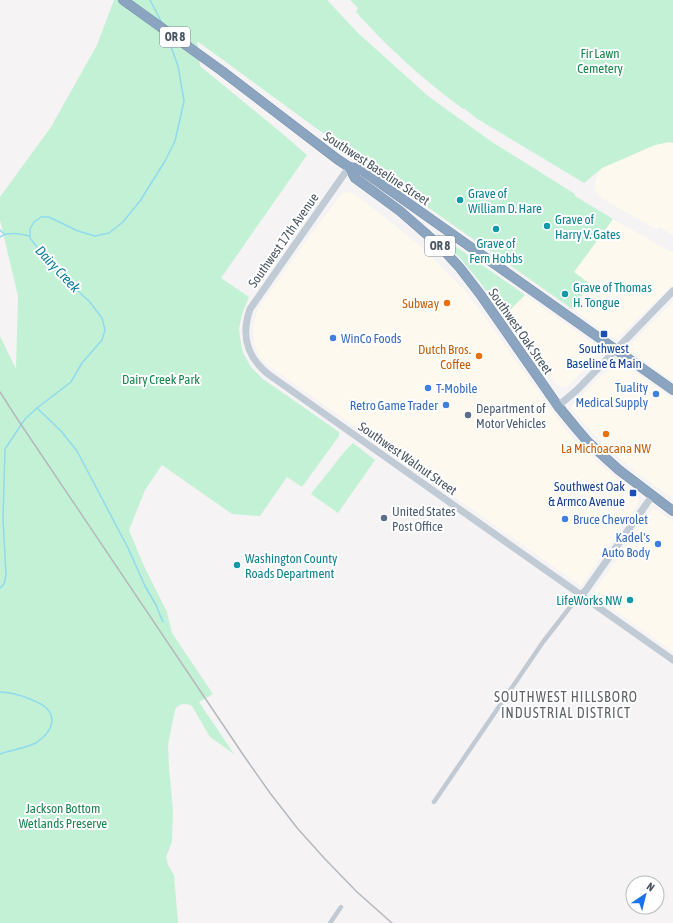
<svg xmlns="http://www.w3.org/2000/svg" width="673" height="923" font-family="'Asap Condensed',sans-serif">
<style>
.commercial{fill:#fdf9ef}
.green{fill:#c3f1d5}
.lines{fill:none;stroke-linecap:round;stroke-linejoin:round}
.stream{stroke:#90daee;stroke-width:1.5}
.highway-casing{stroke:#7690ad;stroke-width:10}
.street{stroke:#c1cad2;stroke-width:4.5}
.secondary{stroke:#c1cbd6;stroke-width:7}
.highway{stroke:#8ba5c1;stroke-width:9}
.rail{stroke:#b5b8bd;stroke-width:1.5}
.culture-dot{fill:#0f9aa8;stroke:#fff;stroke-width:1.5}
.food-dot{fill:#e8710a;stroke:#fff;stroke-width:1.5}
.transit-dot{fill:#1a4fb4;stroke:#fff;stroke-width:1.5}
.shop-dot{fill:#3f7fe0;stroke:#fff;stroke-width:1.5}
.service-dot{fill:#5c6f8a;stroke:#fff;stroke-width:1.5}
.labels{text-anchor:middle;stroke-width:4;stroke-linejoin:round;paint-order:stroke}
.shield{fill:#fff;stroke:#808990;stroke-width:1}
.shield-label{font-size:12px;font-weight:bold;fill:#4a5661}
.park-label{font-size:13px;fill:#17864f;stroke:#fff}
.street-label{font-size:13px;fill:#4a5661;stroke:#fff}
.culture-label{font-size:13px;fill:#0d838f;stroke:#fff;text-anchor:start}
.food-label{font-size:13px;fill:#c56008;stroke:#fff;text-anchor:end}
.shop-label{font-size:13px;fill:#366cbe;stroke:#fff;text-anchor:start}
.transit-label{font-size:13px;fill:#164399;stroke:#fff}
.service-label{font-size:13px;fill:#4e5e75;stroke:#fff;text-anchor:start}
.water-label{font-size:14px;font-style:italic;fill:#0c7c9b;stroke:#fff}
.neighbourhood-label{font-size:14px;letter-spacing:1px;fill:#5f6368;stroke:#fff}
</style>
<rect width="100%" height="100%" fill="#f5f3f3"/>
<g class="commercial">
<polygon points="669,142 673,143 673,235 659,227 656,229 650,226 603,199 595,191 595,183 596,178 602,168 655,145"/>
<polygon points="349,192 355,194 422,247 466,292 489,323 521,368 569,434 590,456 637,495 639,499 638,504 581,586 269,366 259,356 254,343 253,325 258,309 303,245 340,196 343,193"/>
<polygon points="613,219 673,253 673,285 618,338 616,339 613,338 572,309 590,284 574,272"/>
<polygon points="525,295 604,351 566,388 556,384 508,312"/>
<polygon points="673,301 673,381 630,351 629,348 630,345"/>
<polygon points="617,359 673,399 673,499 635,471 606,446 588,428 570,407 615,362 616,360"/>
<polygon points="654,509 658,511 673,522 673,652 592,594 651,511"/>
</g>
<g class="green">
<path d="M114 0H327L358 33 428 96 492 142 575 194V196L613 219 574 272 590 284 572 309 327 136 197 41 200 66 284 135 307 155 221 278 249 297 242 314 239 329 241 344 243 353 251 367 263 379 339 432V436L302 487 287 477 260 516 232 514 162 465 145 490 129 530 143 564 167 612 172 633 213 694 199 702 234 754 210 737 192 706C186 703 179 703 175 710L168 745 169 768 173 810 172 842 166 857 168 865 174 875 178 923H0V336L16 369 18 296 0 220V197L51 127 97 45Z"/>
<path d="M350 0H673V143L669 142 655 145 602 168 584 183 476 118 465 109H463C423 79 389 49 356 12L358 8Z"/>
<polygon points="435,232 525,295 504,316 479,281 460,258"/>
<polygon points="353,443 375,460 338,513 311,494 345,451"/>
</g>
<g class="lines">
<g class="stream">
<polyline points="150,0 162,23"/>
<polyline points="0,230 4,234"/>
<path d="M0 237C8 231 21 234 30 236"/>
<polyline points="37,408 61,431 77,451 128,548 145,586 156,605 163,622"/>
<polyline points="0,588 4,584 6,575 3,519 5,449 25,419 37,408 71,382 82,363 102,340 105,330 102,318 89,301 60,275 40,251 30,238 30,229 34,222 41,217 49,217 78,231 95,236 109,233 123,222 140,201 165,161 175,141 184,101 178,66 168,38"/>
<path d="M0 692C11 692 20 695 30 699 34 701 40 703 44 706 60 719 49 734 36 743 29 747 8 751 0 754"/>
</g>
<g class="highway-casing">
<g id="highway">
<polyline points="123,0 222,71 337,159 349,167 360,169 673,390"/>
<polyline points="349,167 355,178 400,211 440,246 460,268 480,294 558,406 576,428 588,442 619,470 673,511"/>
</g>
</g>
<g class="street">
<polyline points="434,802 543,642 574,602 581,595"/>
<polyline points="330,923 341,907"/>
</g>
<g class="secondary">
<path d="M349 167 250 309C241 335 246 356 268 374L673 660"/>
<polyline points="558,406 577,390 673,291"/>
<polyline points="581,595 586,590 652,496"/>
</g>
<use href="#highway" class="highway"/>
<polyline class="rail" points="0,392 18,420 244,756 270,793 298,829 325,859 357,892 392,923"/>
</g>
<g class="culture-dot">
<circle cx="460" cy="200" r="4"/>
<circle cx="547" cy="226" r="4"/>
<circle cx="496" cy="229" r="4"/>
<circle cx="565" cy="294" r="4"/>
<circle cx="237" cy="565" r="4"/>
<circle cx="630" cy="600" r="4"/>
</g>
<g class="food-dot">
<circle cx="447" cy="303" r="4"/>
<circle cx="479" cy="356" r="4"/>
<circle cx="606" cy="434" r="4"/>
</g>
<g class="transit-dot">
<rect x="600" y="330" width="8" height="8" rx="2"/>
<rect x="629" y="489" width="8" height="8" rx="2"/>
</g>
<g class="shop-dot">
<circle cx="333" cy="338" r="4"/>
<circle cx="428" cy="388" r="4"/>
<circle cx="656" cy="394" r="4"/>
<circle cx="446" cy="405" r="4"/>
<circle cx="565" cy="519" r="4"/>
<circle cx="658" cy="544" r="4"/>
</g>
<g class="service-dot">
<circle cx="468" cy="415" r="4"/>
<circle cx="384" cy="518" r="4"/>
</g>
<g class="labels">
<g class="shield">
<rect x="160" y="27" width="30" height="20" rx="3"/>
<rect x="425" y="236" width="30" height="20" rx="3"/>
</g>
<g class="shield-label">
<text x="175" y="41">OR 8</text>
<text x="440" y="250">OR 8</text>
</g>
<g class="park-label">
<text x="600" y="58">Fir Lawn<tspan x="600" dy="15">Cemetery</tspan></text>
<text x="161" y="384">Dairy Creek Park</text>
<text x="63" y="813">Jackson Bottom<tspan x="63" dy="15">Wetlands Preserve</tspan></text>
</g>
<g class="street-label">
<text transform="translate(377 168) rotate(33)" y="5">Southwest Baseline Street</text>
<text transform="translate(283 240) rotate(-55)" y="5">Southwest 17th Avenue</text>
<text transform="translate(521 331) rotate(55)" y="5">Southwest Oak Street</text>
<text transform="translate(408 458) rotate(35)" y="5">Southwest Walnut Street</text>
</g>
<g class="culture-label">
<text x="468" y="198">Grave of<tspan x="468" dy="15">William D. Hare</tspan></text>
<text x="555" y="224">Grave of<tspan x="555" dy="15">Harry V. Gates</tspan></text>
<text x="496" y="248" text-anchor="middle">Grave of<tspan x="496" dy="15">Fern Hobbs</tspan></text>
<text x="573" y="292">Grave of Thomas<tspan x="573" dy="15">H. Tongue</tspan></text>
<text x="245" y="563">Washington County<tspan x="245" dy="15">Roads Department</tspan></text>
<text x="622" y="605" text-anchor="end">LifeWorks NW</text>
</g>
<g class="food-label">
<text x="439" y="308">Subway</text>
<text x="471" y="354">Dutch Bros.<tspan x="471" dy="15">Coffee</tspan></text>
<text x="606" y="453" text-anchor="middle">La Michoacana NW</text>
</g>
<g class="shop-label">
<text x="341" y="343">WinCo Foods</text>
<text x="648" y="392" text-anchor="end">Tuality<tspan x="648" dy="15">Medical Supply</tspan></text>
<text x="436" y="393">T-Mobile</text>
<text x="438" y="410" text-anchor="end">Retro Game Trader</text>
<text x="573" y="524">Bruce Chevrolet</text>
<text x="650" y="542" text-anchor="end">Kadel's<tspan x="650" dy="15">Auto Body</tspan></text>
</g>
<g class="transit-label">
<text x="604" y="353">Southwest<tspan x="604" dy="15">Baseline &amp; Main</tspan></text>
<text x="625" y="491" text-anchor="end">Southwest Oak<tspan x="625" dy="15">&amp; Armco Avenue</tspan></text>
</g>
<g class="service-label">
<text x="476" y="413">Department of<tspan x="476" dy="15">Motor Vehicles</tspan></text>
<text x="392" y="516">United States<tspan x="392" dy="15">Post Office</tspan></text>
</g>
<g class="water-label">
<text transform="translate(58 269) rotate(47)" y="5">Dairy Creek</text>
</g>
<g class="neighbourhood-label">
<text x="566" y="702">SOUTHWEST HILLSBORO<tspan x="566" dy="16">INDUSTRIAL DISTRICT</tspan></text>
</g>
</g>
<g transform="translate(645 895) rotate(35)"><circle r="19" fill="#ffffff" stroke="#b7bbc0"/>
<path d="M0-3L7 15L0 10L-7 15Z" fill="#1a73e8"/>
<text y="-6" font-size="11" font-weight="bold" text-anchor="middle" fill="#4a5661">N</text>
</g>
</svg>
